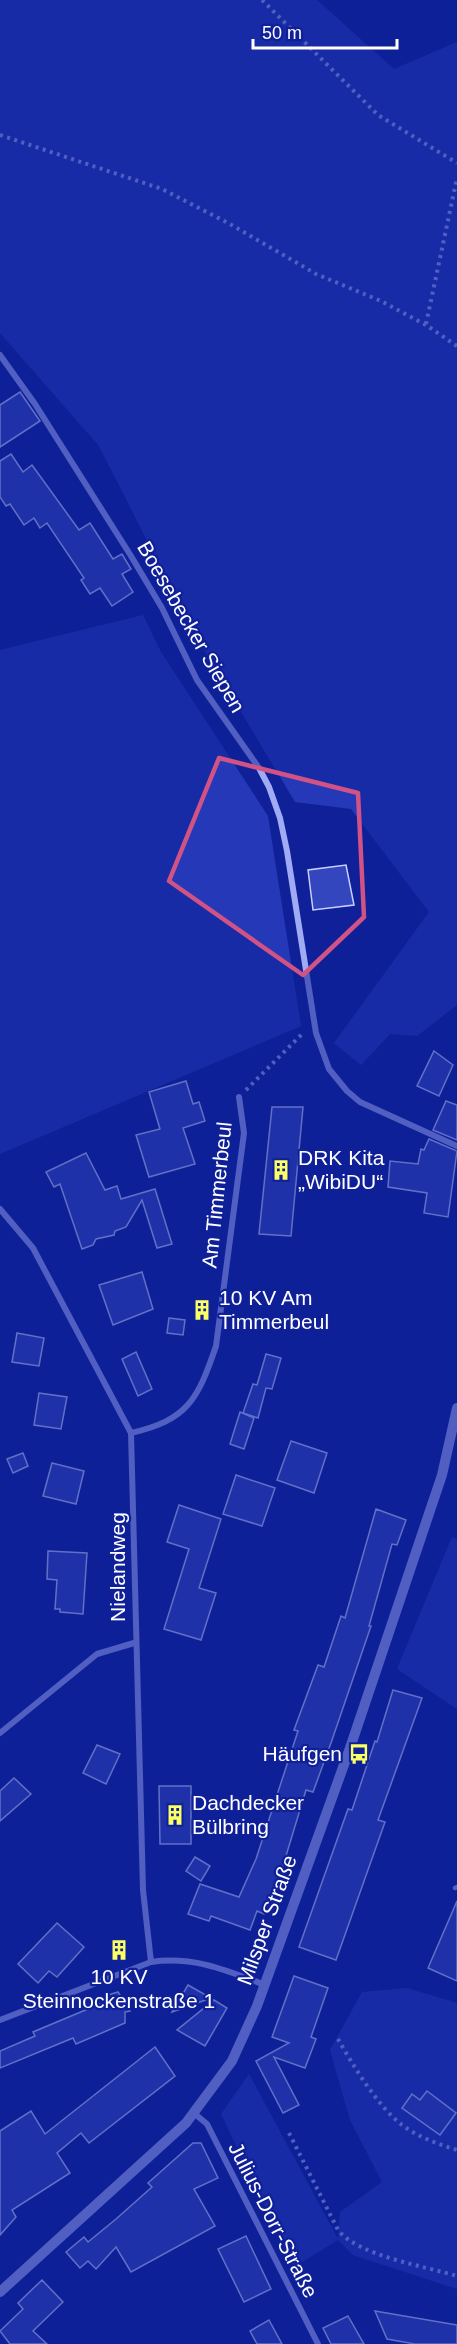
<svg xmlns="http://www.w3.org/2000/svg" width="457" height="2344" font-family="Arial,sans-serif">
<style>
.green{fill:#2539b8}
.building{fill:#3446be;stroke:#c8cffe;stroke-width:1.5}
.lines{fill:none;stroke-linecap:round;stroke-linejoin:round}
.path{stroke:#a0abf4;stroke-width:4;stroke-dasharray:3 4.5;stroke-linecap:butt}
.service{stroke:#a0abf4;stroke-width:4.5}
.minor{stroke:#a0abf4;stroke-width:6}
.tertiary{stroke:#a0abf4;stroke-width:10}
.marked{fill:none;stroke:#d15284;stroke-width:4.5;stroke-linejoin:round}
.labels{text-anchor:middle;stroke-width:4.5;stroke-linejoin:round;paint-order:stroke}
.street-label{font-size:21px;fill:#fff;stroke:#0f2098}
.poi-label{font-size:21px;fill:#fff;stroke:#0f2098;text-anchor:start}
</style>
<rect width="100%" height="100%" fill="#0f2098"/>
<g class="green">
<polygon points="0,0 317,0 394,69 457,42 457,1005 417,1036 390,1034 361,1065 334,1043 429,912 351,809 295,802 195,635 99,446 0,333"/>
<polygon points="143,615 161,652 268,816 301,1026 0,1154 0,650"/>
<polygon points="452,1537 457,1539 457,1709 397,1669"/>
<polygon points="407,1988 457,2003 457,2289 353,2255 338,2240 294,2267 221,2114 249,2074 338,2239 340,2212 382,2182 350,2120 330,2050 362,1992"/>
</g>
<g class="building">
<polygon points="20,392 40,421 0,447 0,405"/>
<polygon points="11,454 23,472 32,465 79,530 90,523 113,559 122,554 131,569 122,574 133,592 112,606 100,588 90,594 81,580 84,578 47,523 40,528 34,518 24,525 10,504 6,506 0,497 0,461"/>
<polygon points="346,865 354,905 313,910 308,870"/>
<polygon points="434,1051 453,1065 439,1096 417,1086"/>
<polygon points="186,1081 193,1104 199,1102 205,1121 183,1128 195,1164 149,1177 136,1135 160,1129 149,1092"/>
<polygon points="446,1101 457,1105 457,1140 433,1130"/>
<polygon points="272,1107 303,1107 291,1236 259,1234"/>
<polygon points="429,1139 457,1151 448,1217 424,1213 427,1193 388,1187 390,1161 418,1164 421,1149 424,1150"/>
<polygon points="86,1153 105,1190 117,1186 121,1199 155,1189 172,1244 157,1248 142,1200 126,1227 115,1231 114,1235 96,1239 93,1245 82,1249 60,1184 54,1187 46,1172"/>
<polygon points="142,1272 153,1309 113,1325 99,1285"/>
<polygon points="169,1318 185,1320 183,1335 167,1333"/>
<polygon points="17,1333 44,1338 39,1366 12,1362"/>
<polygon points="136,1352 152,1389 138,1396 122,1359"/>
<polygon points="266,1354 281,1358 272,1389 266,1388 258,1418 243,1413 253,1384 257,1385"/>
<polygon points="39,1393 67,1397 61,1429 34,1425"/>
<polygon points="240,1412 254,1418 244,1449 230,1444"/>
<polygon points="291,1441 327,1453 314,1493 277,1480"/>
<polygon points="23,1453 28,1466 13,1473 7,1459"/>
<polygon points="52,1463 84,1471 76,1504 43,1496"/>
<polygon points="236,1475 275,1488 262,1526 223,1514"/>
<polygon points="179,1505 221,1519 199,1588 216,1593 201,1640 164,1629 189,1549 167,1542"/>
<polygon points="376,1509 406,1520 397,1545 392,1544 369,1626 371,1626 331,1743 313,1792 306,1790 282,1869 264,1914 257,1911 250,1930 211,1916 209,1921 188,1914 200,1884 239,1897 256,1859 298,1731 294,1730 318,1665 324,1667 341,1616 345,1618"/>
<polygon points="48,1551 87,1553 83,1614 60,1612 60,1609 55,1609 57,1580 47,1579"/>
<polygon points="393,1690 422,1698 378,1820 385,1822 336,1960 299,1947 348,1809 352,1810 375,1741 377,1742"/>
<polygon points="97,1745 120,1754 106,1784 83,1773"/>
<polygon points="14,1778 31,1794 0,1821 0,1791"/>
<polygon points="159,1786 191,1786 191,1844 160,1844"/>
<polygon points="195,1857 210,1866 201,1881 186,1871"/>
<polygon points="457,1901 457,1981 428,1968"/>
<polygon points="57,1923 84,1947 57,1977 49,1971 38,1983 18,1964"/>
<polygon points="294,1976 328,1988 311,2037 316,2039 305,2068 274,2057 299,2105 283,2113 256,2061 289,2043 272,2037"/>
<polygon points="188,1985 211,1998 172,2012"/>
<polygon points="118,1992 130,2011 125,2012 125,2023 76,2044 73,2038 0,2068 0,2051 35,2036 33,2032 107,2001 105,1996"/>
<polygon points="214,2000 227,2008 205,2046 177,2030"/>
<polygon points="155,2047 175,2076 89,2143 81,2133 57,2153 70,2173 12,2210 16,2217 0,2235 0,2131 31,2111 45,2134"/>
<polygon points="427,2091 456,2113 440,2135 402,2108 412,2094 420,2100"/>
<polygon points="193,2143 201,2143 218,2178 194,2189 215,2226 131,2272 116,2247 96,2269 88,2261 80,2268 66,2252 84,2237 88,2242 116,2219 152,2187 148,2183"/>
<polygon points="246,2236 271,2289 244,2302 218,2249"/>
<polygon points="42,2280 63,2302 33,2331 47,2344 10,2344 0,2331 23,2309 18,2303"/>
<polygon points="375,2311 457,2325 457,2344 415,2344 387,2339"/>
<polygon points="348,2316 364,2344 331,2344 323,2328"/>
<polygon points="269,2320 282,2344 257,2344 250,2331"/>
</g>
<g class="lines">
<g class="path">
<polyline points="262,0 378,115 457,163"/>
<polyline points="0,135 162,189 230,224 316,274 381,301 426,325 457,346"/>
<polyline points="426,324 457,178"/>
<polyline points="246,1090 304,1032"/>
<path d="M338 2039C352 2064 379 2108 402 2125 418 2137 438 2144 457 2150"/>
<path d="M289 2133 338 2230C359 2256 424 2266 457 2276"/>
</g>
<polyline class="service" points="455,1888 457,1887"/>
<g class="minor">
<polyline points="0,355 35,404 131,556 162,608 197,680 259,768 269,787 280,818 287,851 316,1033 329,1069 347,1091 360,1102 457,1146"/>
<polyline points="0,1209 33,1248 131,1433 143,1890 151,1962"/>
<path d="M131 1433C188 1420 198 1399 216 1346L244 1133 239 1097"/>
<polyline points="0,1733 97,1654 134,1643"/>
<path d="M0 2020 151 1962C193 1956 226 1970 265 1985"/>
<polyline points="195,2114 207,2124 318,2344"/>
</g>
<polyline class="tertiary" points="0,2292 186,2123 232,2061 257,2006 350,1748 442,1475 457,1408"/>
</g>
<path d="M0 0H457V2344H0ZM219 758 358 793 364 917 303 975 169 881Z" fill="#0f2098" fill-opacity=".55" fill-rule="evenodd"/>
<path class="marked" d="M219 758 358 793 364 917 303 975 169 881Z"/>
<defs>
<g id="building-bare" transform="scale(1.62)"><path d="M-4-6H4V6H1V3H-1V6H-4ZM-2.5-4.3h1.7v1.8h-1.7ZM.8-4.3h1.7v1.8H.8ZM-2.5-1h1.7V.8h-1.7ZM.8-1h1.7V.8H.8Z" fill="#fbff63" stroke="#0f2098" stroke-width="2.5" paint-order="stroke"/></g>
<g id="bus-bare" transform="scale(1.62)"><path d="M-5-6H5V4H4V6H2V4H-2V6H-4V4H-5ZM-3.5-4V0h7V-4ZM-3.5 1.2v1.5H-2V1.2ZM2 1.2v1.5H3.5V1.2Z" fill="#fbff63" stroke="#0f2098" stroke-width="2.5" paint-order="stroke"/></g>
</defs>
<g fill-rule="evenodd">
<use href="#building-bare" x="281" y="1170"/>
<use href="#building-bare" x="202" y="1310"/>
<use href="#bus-bare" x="359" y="1754"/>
<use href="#building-bare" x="175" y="1815"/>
<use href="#building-bare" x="119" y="1950"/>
</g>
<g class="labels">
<g class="street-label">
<text transform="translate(191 627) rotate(60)" y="7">Boesebecker Siepen</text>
<text transform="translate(217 1195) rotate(-84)" y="7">Am Timmerbeul</text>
<text transform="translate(118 1567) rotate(-90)" y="7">Nielandweg</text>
<text transform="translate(267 1920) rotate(-70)" y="7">Milsper Straße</text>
<text transform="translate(273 2220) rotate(63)" y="7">Julius-Dorr-Straße</text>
</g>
<g class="poi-label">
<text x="298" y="1165">DRK Kita<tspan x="298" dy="24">„WibiDU“</tspan></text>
<text x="219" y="1305">10 KV Am<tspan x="219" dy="24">Timmerbeul</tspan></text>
<text x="342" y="1761" text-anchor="end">Häufgen</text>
<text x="192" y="1810">Dachdecker<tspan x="192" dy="24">Bülbring</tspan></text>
<text x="119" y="1984" text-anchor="middle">10 KV<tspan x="119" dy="24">Steinnockenstraße 1</tspan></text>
</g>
</g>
<path d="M253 39v9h144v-9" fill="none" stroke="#ffffff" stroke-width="3"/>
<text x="262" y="39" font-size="18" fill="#ffffff" stroke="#0f2098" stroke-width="4.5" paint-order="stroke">50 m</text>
</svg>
